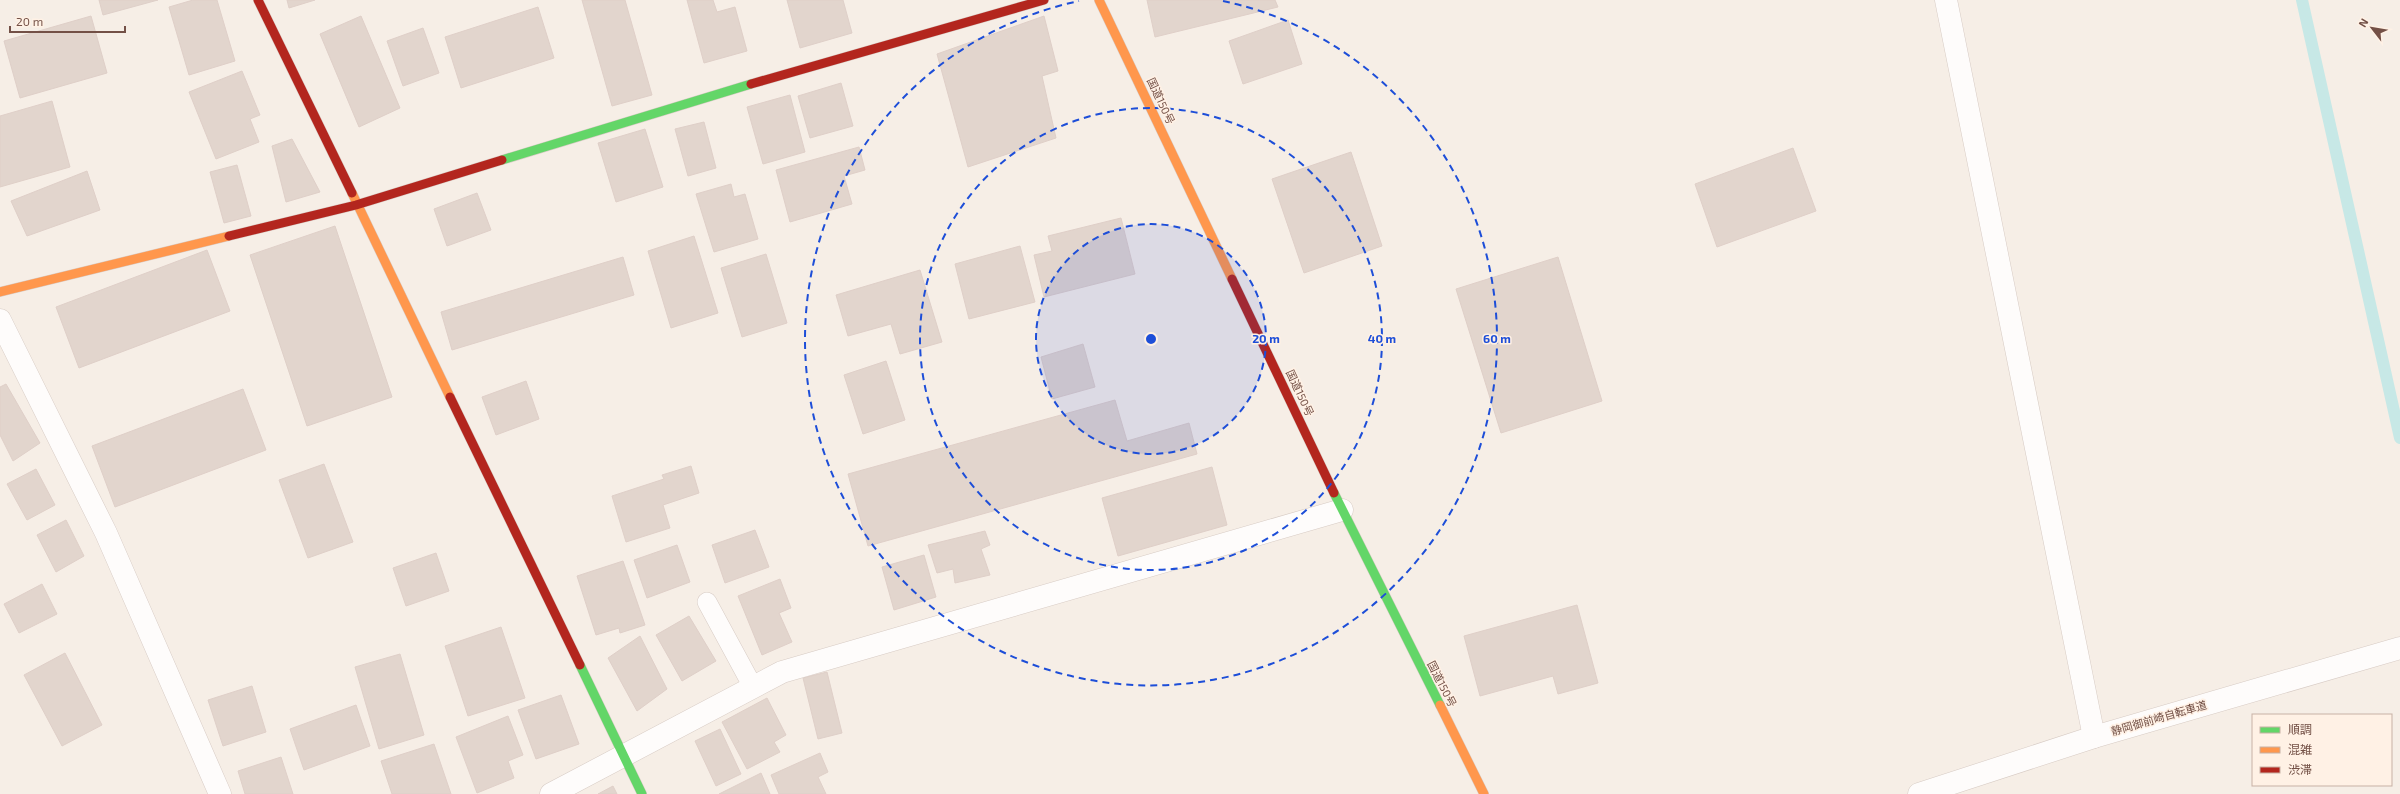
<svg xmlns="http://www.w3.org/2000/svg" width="2400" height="794" font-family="'Exo 2','Noto Sans JP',sans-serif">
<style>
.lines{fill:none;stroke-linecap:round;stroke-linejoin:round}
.stream{stroke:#c7e8e6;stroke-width:12}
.building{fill:#e2d5cd;stroke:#dfcfc8}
.lane-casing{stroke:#d7cbc4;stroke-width:20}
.street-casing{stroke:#d7cbc4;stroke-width:23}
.fast-casing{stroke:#d8cbc5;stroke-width:10}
.slow-casing{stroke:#d8cbc5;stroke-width:10}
.jam-casing{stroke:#d8cbc5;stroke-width:10}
.lane{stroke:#fefcfb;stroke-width:19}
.street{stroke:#fefcfb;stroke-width:22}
.fast{stroke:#63d668;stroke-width:9}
.slow{stroke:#ff974d;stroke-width:9}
.jam{stroke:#b3261e;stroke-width:9}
.ring{fill:none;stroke:#1d4ed8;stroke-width:2;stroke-dasharray:7 5}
.labels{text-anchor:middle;stroke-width:3;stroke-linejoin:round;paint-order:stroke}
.street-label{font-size:11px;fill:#735046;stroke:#fff1e5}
.centre{fill:#1d4ed8;stroke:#fff1e5;stroke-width:2}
.ring-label{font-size:12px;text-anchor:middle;font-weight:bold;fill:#1d4ed8;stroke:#fff1e5;stroke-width:3;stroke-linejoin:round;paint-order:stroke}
</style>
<rect width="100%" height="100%" fill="#f6eee6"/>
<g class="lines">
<polyline class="stream" points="2302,0 2400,438"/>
</g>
<g class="building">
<polygon points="99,0 158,0 103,15"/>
<polygon points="193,0 217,0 235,61 189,75 169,7"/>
<polygon points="287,0 315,0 289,8"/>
<polygon points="582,0 625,0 652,95 612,106"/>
<polygon points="687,0 713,0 717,12 735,7 747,51 704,63"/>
<polygon points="787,0 843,0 852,33 800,48"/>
<polygon points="1147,0 1275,0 1278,7 1155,37"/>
<polygon points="538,7 554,58 461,88 445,37"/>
<polygon points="91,16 107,73 20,98 4,41"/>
<polygon points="361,16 400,108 359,127 320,34"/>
<polygon points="1044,16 1058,71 1042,76 1056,138 968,167 937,54"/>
<polygon points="1288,20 1302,64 1243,84 1229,41"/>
<polygon points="423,28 439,73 403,86 387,41"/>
<polygon points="242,71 260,115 250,119 259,142 216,159 189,92"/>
<polygon points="841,83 853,126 810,138 798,96"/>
<polygon points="790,95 805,152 763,164 747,107"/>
<polygon points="52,101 70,167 0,187 0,116"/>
<polygon points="704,122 716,168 688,176 675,129"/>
<polygon points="645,129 663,187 616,202 598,143"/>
<polygon points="292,139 320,192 286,202 272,146"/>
<polygon points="859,147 865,170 844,176 852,204 790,222 776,170"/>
<polygon points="1793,148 1816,211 1717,247 1695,184"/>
<polygon points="1351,152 1382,246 1304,273 1272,179"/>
<polygon points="237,165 251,216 224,223 210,172"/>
<polygon points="87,171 100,210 27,236 11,201"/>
<polygon points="731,184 734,197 745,194 758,239 714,252 696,194"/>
<polygon points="477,193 491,230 447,246 434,209"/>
<polygon points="1121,218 1135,274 1044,297 1034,255 1052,251 1048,236"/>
<polygon points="335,226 392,397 307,426 250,255"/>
<polygon points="694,236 718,313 671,328 648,251"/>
<polygon points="1020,246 1035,302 969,319 955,264"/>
<polygon points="207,250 230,311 79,368 56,307"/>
<polygon points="766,254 787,323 742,337 721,268"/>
<polygon points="623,257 634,295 452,350 441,312"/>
<polygon points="1558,257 1602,401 1501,433 1456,289"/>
<polygon points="920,270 942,342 900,354 891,324 848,336 836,295"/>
<polygon points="1083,344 1095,387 1052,399 1041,357"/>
<polygon points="886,361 905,420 863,434 844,375"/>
<polygon points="526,381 539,419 496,435 482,397"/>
<polygon points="6,384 40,443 13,461 0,435 0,387"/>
<polygon points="243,389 266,450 115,507 92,446"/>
<polygon points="1115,400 1127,441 1189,423 1197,454 868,546 848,474"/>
<polygon points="324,464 353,542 308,558 279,480"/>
<polygon points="691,466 699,493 663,505 670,528 626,542 612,496 664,479 662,475"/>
<polygon points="1212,467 1227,525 1118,556 1102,498"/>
<polygon points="36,469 55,505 27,520 7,484"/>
<polygon points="66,520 84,556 56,572 37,535"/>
<polygon points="755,530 769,567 725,583 712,545"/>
<polygon points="985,531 990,545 981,549 990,575 955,583 953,569 937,573 928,545"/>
<polygon points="677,545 690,582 647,598 634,560"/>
<polygon points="436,553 449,591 406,606 393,568"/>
<polygon points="924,555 936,597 894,610 882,567"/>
<polygon points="623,561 645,625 620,633 619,628 596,635 577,576"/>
<polygon points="780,579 791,608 779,613 792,642 762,655 738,596"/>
<polygon points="42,584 57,614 19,633 4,604"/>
<polygon points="1577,605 1598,683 1558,694 1553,676 1480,696 1464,636"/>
<polygon points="689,616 716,661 682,681 656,635"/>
<polygon points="501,627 525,698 468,716 445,646"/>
<polygon points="640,636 667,689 637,711 608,658"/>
<polygon points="65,653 102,725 62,746 24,675"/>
<polygon points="400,654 424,735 379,749 355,667"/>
<polygon points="827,672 842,733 818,739 803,678"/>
<polygon points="252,686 266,732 223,746 208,700"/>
<polygon points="561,695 579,744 536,759 518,710"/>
<polygon points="767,698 786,735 774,742 780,752 747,769 722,722"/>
<polygon points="356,705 370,746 304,770 290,729"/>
<polygon points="508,716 523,755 508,761 514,778 477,793 456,737"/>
<polygon points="720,729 741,774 716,786 695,741"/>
<polygon points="434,744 451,794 392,794 381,761"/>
<polygon points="820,753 828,772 818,777 826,794 779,794 771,775"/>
<polygon points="281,757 293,794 245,794 238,771"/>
<polygon points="761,773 770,794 719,794"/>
<polygon points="613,786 617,794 598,794"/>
</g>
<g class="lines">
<g class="lane-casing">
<polyline id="lane" points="707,602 753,687"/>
</g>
<g class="street-casing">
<g id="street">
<polyline points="1946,0 2094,737"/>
<polyline points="0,320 106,533 220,794"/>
<polyline points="551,794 782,672 1342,510"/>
<polyline points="1919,794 2094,737 2400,648"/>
</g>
</g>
<g class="fast-casing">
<g id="fast">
<polyline points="502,160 751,84"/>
<polyline points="1334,493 1440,705"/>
<polyline points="580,665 642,794"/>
</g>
</g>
<g class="slow-casing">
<g id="slow">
<polyline points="1099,0 1232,279"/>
<polyline points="352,193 450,397"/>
<polyline points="0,292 229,236"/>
<polyline points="1440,705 1484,794"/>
</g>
</g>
<g class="jam-casing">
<g id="jam">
<polyline points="258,0 352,193"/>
<polyline points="751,84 1044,0"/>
<polyline points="229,236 356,205 502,160"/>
<polyline points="1232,279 1334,493"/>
<polyline points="450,397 580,665"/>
</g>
</g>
<use href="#lane" class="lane"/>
<use href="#street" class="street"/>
<use href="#fast" class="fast"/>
<use href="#slow" class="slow"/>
<use href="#jam" class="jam"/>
</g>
<circle cx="1151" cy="339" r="115" fill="#1d4ed8" fill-opacity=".12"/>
<g class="ring">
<circle cx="1151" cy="339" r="115"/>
<circle cx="1151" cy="339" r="231"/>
<path d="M1223 1A346 346 0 1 1 1079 1"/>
</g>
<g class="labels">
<g class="street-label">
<text transform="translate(1161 101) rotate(65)" y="4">国道150号</text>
<text transform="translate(1300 393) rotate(65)" y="4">国道150号</text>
<text transform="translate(1442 684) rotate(63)" y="4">国道150号</text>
<text transform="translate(2159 718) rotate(-16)" y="4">静岡御前崎自転車道</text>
</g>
</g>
<circle cx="1151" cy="339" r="6" class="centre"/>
<g class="ring-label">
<text x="1266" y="343">20 m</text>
<text x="1382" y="343">40 m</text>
<text x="1497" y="343">60 m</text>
</g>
<rect x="2252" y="714" width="140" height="72" fill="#fff1e5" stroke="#c7b1a5"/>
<rect x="2260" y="727" width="20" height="6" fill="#63d668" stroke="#c7b1a5"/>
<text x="2288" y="734" font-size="12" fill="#735046">順調</text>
<rect x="2260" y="747" width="20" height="6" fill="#ff974d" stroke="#c7b1a5"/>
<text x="2288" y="754" font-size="12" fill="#735046">混雑</text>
<rect x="2260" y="767" width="20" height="6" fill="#b3261e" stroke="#c7b1a5"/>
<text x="2288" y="774" font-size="12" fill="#735046">渋滞</text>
<g transform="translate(2372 28) rotate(301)" stroke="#fff1e5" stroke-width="3" paint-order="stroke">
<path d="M0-3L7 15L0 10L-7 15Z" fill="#735046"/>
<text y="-6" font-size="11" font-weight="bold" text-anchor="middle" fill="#735046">N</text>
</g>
<path d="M10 26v6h115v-6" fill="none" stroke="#735046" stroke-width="2"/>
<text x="16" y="26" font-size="12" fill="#735046" stroke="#fff1e5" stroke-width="3" paint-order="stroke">20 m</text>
</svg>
